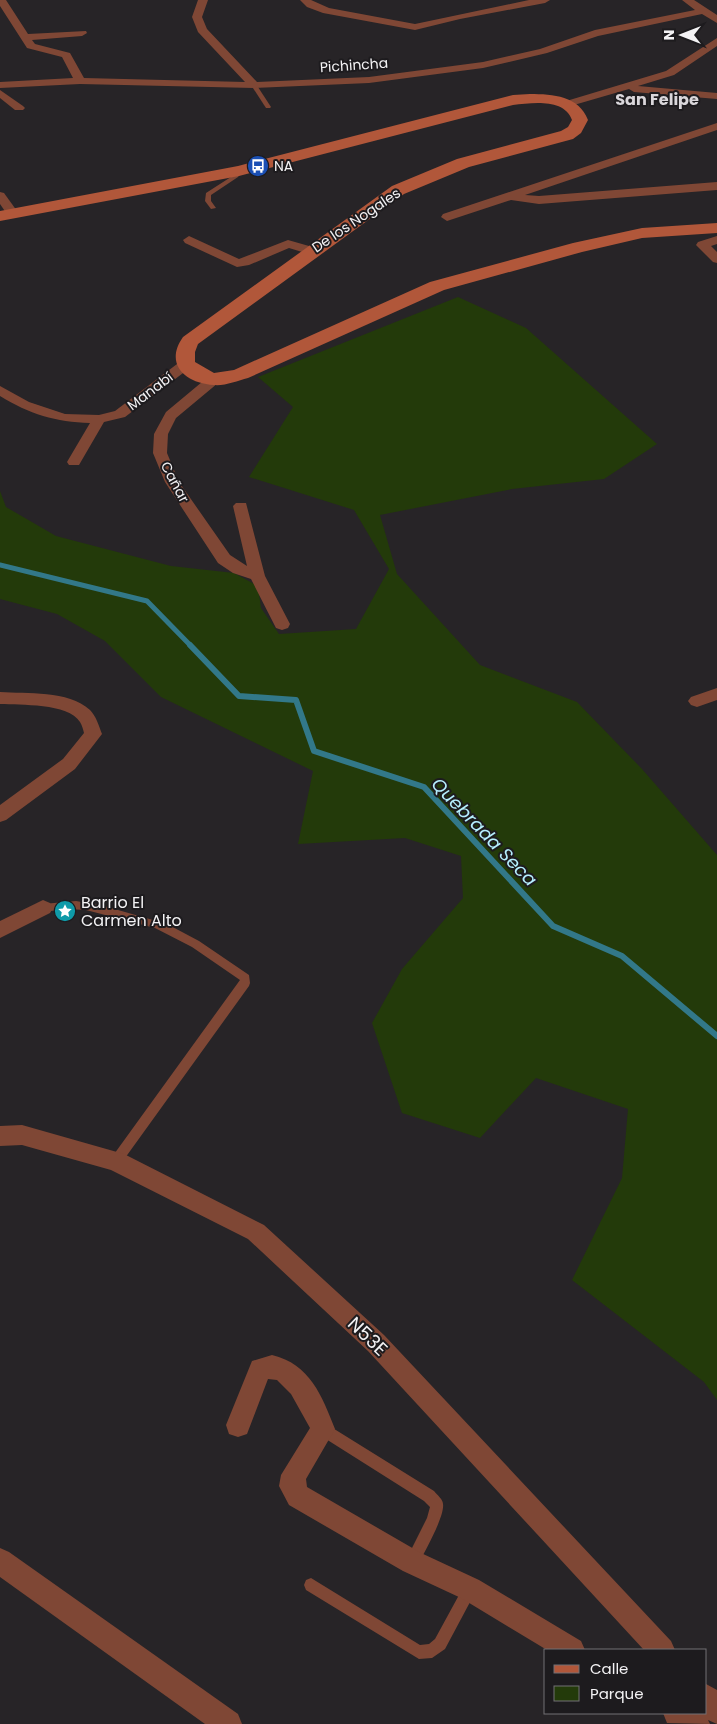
<svg xmlns="http://www.w3.org/2000/svg" width="717" height="1724" font-family="Poppins,sans-serif">
<style>
.green{fill:#233a0a}
.lines{fill:none;stroke-linecap:round;stroke-linejoin:round}
.stream-far1{stroke:#327889;stroke-width:5}
.stream{stroke:#327889;stroke-width:6}
.lane{fill:#7f4735;fill-rule:evenodd}
.street{fill:#7f4735;fill-rule:evenodd}
.secondary{fill:#b1573a;fill-rule:evenodd}
.labels{text-anchor:middle;stroke-width:4;stroke-linejoin:round;paint-order:stroke}
.far-street-label{font-size:14px;fill:#f3f2f4;stroke:#1d1b1e}
.far-poi-label{font-size:14px;fill:#f3f2f4;stroke:#1d1b1e;text-anchor:start}
.far-quarter-label{font-size:16px;font-weight:bold;fill:#dad7db;stroke:#1d1b1e}
.poi-label{font-size:16px;fill:#f3f2f4;stroke:#1d1b1e;text-anchor:start}
.water-label{font-size:18px;font-style:italic;fill:#b5eefd;stroke:#1d1b1e}
.near-street-label{font-size:19px;fill:#f3f2f4;stroke:#1d1b1e}
</style>
<rect width="100%" height="100%" fill="#272427"/>
<polygon class="green" points="458,297 526,328 657,444 604,479 512,489 380,515 397,574 480,665 577,702 642,769 717,855 717,1400 704,1382 572,1280 622,1178 628,1109 536,1078 480,1138 402,1113 372,1023 402,969 463,898 461,856 405,838 298,844 313,771 161,697 105,641 57,614 0,599 0,491 6,507 56,536 171,566 234,573 258,586 261,608 279,634 356,629 389,569 354,510 249,477 293,407 258,377"/>
<g class="lines">
<polyline class="stream-far1" points="0,565 147,601 191,646"/>
<polyline class="stream" points="190,645 239,696 296,700 314,751 424,787 553,926 622,956 717,1036"/>
<g class="lane">
<polygon points="252,84 256,84 271,107 270,108 266,108 251,85"/>
<polygon points="239,169 242,171 238,177 211,195 211,201 216,208 211,209 205,201 206,193 234,175"/>
<polygon points="76,901 104,906 167,924 199,941 249,975 250,983 249,986 120,1165 116,1166 112,1165 110,1161 112,1157 240,980 192,947 155,928 86,910 67,909 43,912 39,911 38,908 39,905 43,904"/>
<path d="M323 1422 434 1491C437 1495 443 1499 443 1504 445 1517 423 1554 417 1567L412 1569 407 1567 405 1562 427 1518 430 1507 424 1501 318 1434 316 1429 318 1424Z"/>
<polygon points="311,1578 420,1645 429,1644 435,1639 465,1584 470,1582 475,1584 477,1589 445,1649 432,1658 419,1659 306,1590 304,1585 306,1580"/>
</g>
<g class="street">
<polygon points="0,0 6,0 28,34 86,31 87,33 82,36 32,40 35,44 70,53 84,78 245,82 198,32 192,17 198,0 208,0 202,17 207,29 257,82 369,77 483,62 540,49 595,30 695,10 682,0 694,0 717,15 717,23 702,14 598,36 547,53 483,68 369,83 254,88 80,84 0,88 0,82 73,78 62,57 27,48 0,6"/>
<polygon points="300,0 311,0 329,8 415,24 529,0 550,0 545,3 460,19 415,30 323,13 307,7"/>
<polygon points="717,38 717,46 674,75 638,86 717,93 717,99 634,92 629,89 567,107 562,104 563,102 666,71"/>
<polygon points="0,90 23,106 25,108 23,110 15,110 0,98"/>
<polygon points="717,123 717,130 525,195 539,196 717,182 717,190 539,204 511,200 447,221 441,217 443,214"/>
<polygon points="0,192 4,193 17,211 19,214 17,217 9,217 0,204"/>
<polygon points="189,236 239,259 288,240 316,248 318,251 312,255 289,248 249,265 237,267 185,243 183,240"/>
<polygon points="717,236 717,244 711,246 717,252 717,263 713,262 696,245 698,242"/>
<path d="M186 360 191 361 193 364 191 367 125 417 104 422 79 465H69L67 462 90 423C56 422 29 414 0 396V386L29 402 65 414 99 415 115 411 181 361Z"/>
<polygon points="213,376 218,377 220,380 218,383 176,418 168,434 167,453 179,482 230,555 247,566 233,506 236,503 246,503 265,576 290,624 288,628 282,630 276,628 251,579 233,573 218,563 165,482 153,453 154,434 166,412 208,377"/>
<polygon points="717,688 717,700 697,707 691,705 688,701 691,697"/>
<path d="M0 692C27 694 68 690 90 710 96 716 99 726 102 734L75 769 6 820 0 822V805L63 759 84 733C83 729 82 725 80 722 68 703 20 705 0 704Z"/>
<polygon points="43,900 50,903 53,908 50,913 0,938 0,921"/>
<polygon points="22,1125 124,1154 264,1225 384,1335 671,1641 675,1650 644,1650 368,1351 248,1239 111,1170 22,1145 0,1146 0,1126"/>
<path d="M272 1355C310 1364 322 1396 335 1429L306 1479 307 1487 421 1553 479 1580 581 1641 585 1650H547L461 1598 403 1571 289 1505 279 1486 281 1475 310 1428 291 1394 277 1380 268 1379 247 1434 238 1437 229 1434 226 1425 252 1361Z"/>
<polygon points="0,1548 9,1552 238,1714 242,1724 205,1724 0,1577"/>
<polygon points="706,1684 717,1690 717,1724 708,1720 710,1724 667,1723 663,1713 706,1713"/>
</g>
<path class="secondary" d="M530 94C553 94 579 96 588 120L581 133 573 139 469 167 404 194 198 344 195 352V362L214 373 234 370 430 282 573 243 642 228 717 223V233L642 238 582 252 444 290 248 378C237 381 225 386 214 385 185 383 164 364 183 337L392 186 457 159 561 131 568 127 572 120C564 98 532 103 513 105L239 176 0 221V211L238 166 513 95Z"/>
</g>
<defs>
<g id="bus-disc" transform="scale(1.125)"><circle r="9.5" fill="#1a4fb4" stroke="#1d1b1e"/><path d="M-5-6H5V4H4V6H2V4H-2V6H-4V4H-5ZM-3.5-4V0h7V-4ZM-3.5 1.2v1.5H-2V1.2ZM2 1.2v1.5H3.5V1.2Z" fill="#fff"/></g>
<g id="sight-disc" transform="scale(1.125)"><circle r="9.5" fill="#0f9aa8" stroke="#1d1b1e"/><path d="M0-6L1.8-2.2L6-1.7L2.9 1.2L3.7 5.4L0 3.3L-3.7 5.4L-2.9 1.2L-6-1.7L-1.8-2.2Z" fill="#fff"/></g>
</defs>
<g fill-rule="evenodd">
<use href="#bus-disc" x="258" y="166"/>
<use href="#sight-disc" x="65" y="911"/>
</g>
<g class="labels">
<g class="far-street-label">
<text transform="translate(354 65) rotate(-4)" y="5">Pichincha</text>
<text transform="translate(356 220) rotate(-34)" y="5">De los Nogales</text>
<text transform="translate(150 391) rotate(-37)" y="5">Manabí</text>
<text transform="translate(175 482) rotate(62)" y="5">Cañar</text>
</g>
<g class="far-poi-label">
<text x="274" y="171">NA</text>
</g>
<g class="far-quarter-label">
<text x="657" y="105">San Felipe</text>
</g>
<g class="poi-label">
<text x="81" y="908">Barrio El<tspan x="81" dy="18">Carmen Alto</tspan></text>
</g>
<g class="water-label">
<text transform="translate(484 832) rotate(46)" y="6">Quebrada Seca</text>
</g>
<g class="near-street-label">
<text transform="translate(368 1336) rotate(44)" y="7">N53E</text>
</g>
</g>
<rect x="544" y="1649" width="162" height="65" fill="#1d1b1e" stroke="#737174"/>
<rect x="554" y="1665" width="25" height="8" fill="#b1573a" stroke="#737174"/>
<text x="590" y="1674" font-size="15" fill="#f3f2f4">Calle</text>
<rect x="554" y="1686" width="25" height="15" fill="#233a0a" stroke="#737174"/>
<text x="590" y="1699" font-size="15" fill="#f3f2f4">Parque</text>
<g transform="translate(682 35) rotate(270)" stroke="#1d1b1e" stroke-width="4" paint-order="stroke">
<path d="M0-4L9 19L0 12L-9 19Z" fill="#f3f2f4"/>
<text y="-8" font-size="14" font-weight="bold" text-anchor="middle" fill="#f3f2f4">N</text>
</g>
</svg>
